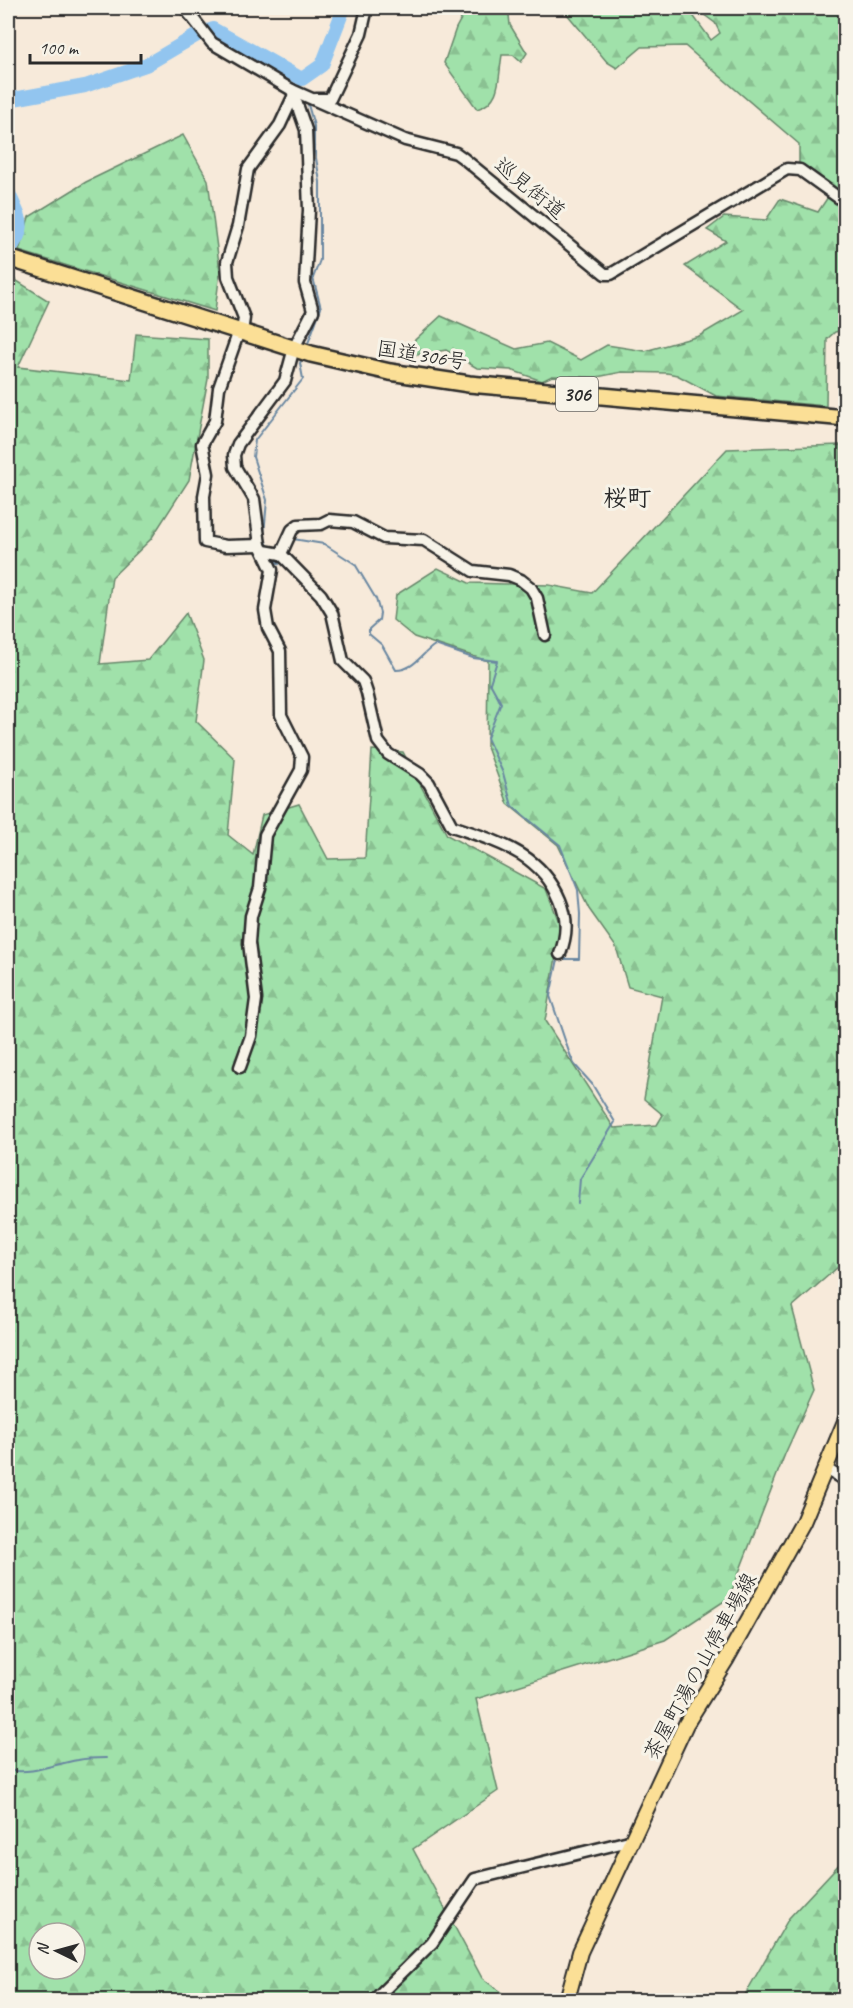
<svg xmlns="http://www.w3.org/2000/svg" width="853" height="2008" font-family="Caveat,'Klee One',sans-serif">
<style>
.forest{fill:url(#forest-firs);stroke:#66866a;stroke-width:1.5;fill-rule:evenodd}
.lines{fill:none;stroke-linecap:round;stroke-linejoin:round}
.stream{stroke:#6987a1;stroke-width:2}
.river{stroke:#92c5ef;stroke-width:14}
.minor-casing{stroke:#2b2b2b;stroke-width:15}
.major-casing{stroke:#2b2b2b;stroke-width:18}
.highway-casing{stroke:#2b2b2b;stroke-width:20}
.minor{stroke:#f7f3e8;stroke-width:10}
.major{stroke:#fbdf96;stroke-width:14}
.highway{stroke:#fbdf96;stroke-width:15}
.labels{text-anchor:middle;stroke-width:6;stroke-linejoin:round;paint-order:stroke}
.shield{fill:#f7f3e8;stroke:#686764;stroke-width:1.5}
.shield-label{font-size:20px;font-weight:bold;fill:#2b2b2b}
.street-label{font-size:21px;fill:#2b2b2b;stroke:#f7f3e8}
.quarter-label{font-size:24px;font-weight:bold;fill:#2b2b2b;stroke:#f7f3e8}
</style>
<defs>
<pattern id="forest-firs" width="22" height="20" patternUnits="userSpaceOnUse" patternTransform="scale(1.5)"><rect width="22" height="20" fill="#a0e1aa"/><path d="M5 1l3.5 6h-7zM16 11l3.5 6h-7z" fill="#8ac192"/></pattern>
</defs>
<rect width="100%" height="100%" fill="#f7eada"/>
<filter id="ink" filterUnits="userSpaceOnUse"><feTurbulence type="fractalNoise" baseFrequency=".0167" numOctaves="2"/><feDisplacementMap in="SourceGraphic" scale="12" xChannelSelector="R" yChannelSelector="G"/><feConvolveMatrix kernelMatrix="1 2 1 2 8 2 1 2 1" color-interpolation-filters="sRGB"/></filter>
<g filter="url(#ink)">
<g class="forest">
<path d="M467 8H516L509 15 510 25 527 53 521 62 513 55H502C498 77 502 102 477 109L444 63 456 28Z"/>
<polygon points="562,8 676,8 692,14 711,40 720,33 715,23 695,8 845,8 845,330 835,332 827,339 826,406 716,396 677,375 667,373 622,372 597,377 552,376 542,381 511,370 477,368 446,350 411,356 404,350 441,316 516,349 547,343 581,360 607,345 645,351 699,336 743,310 685,266 726,241 707,230 724,217 766,220 780,199 818,212 834,188 799,165 799,144 685,46 642,47 617,68 607,62"/>
<polygon points="183,135 208,180 220,271 215,311 19,251 29,217 86,182"/>
<path d="M9 276 49 301 18 367 131 380 136 334 208 339V379L189 480 151 539 112 577 100 664 148 660 186 613 204 660 196 721 235 759 228 835 253 855 262 815 299 804 328 859 365 858 372 750 403 752 447 835 546 889 561 927 545 1021 614 1128 657 1125 663 1115 644 1099 662 996 628 987 616 947 589 909 558 845 508 804 487 747 488 661 414 637 393 620 396 595 438 568 469 583 549 585 592 593 727 449 840 445 841 488 846 504 845 1261 792 1307 814 1390 785 1454 729 1598 665 1640 476 1699 498 1791 413 1849 482 1978 511 2000H8ZM39 1933H75V1969H39Z"/>
<polygon points="845,1858 845,2000 742,2000 789,1918"/>
</g>
<g class="lines">
<g class="stream">
<polyline points="302,79 299,85 302,90"/>
<polyline points="307,101 314,126 314,146 320,182 320,260 313,278 321,308 307,346"/>
<path d="M293 539 324 544 355 564 376 599 380 613 379 620 369 629V634L382 645 396 670C414 670 421 654 435 645L473 658 497 661 490 683 501 703 487 738 503 773 512 806 560 845 578 890 580 914 579 959H558L550 996 569 1052 574 1064 592 1084 615 1122 580 1179 578 1203"/>
<polyline points="269,549 264,535 267,500 253,457 255,440 303,379 300,363 303,357"/>
<polyline points="272,556 279,564 282,560"/>
<path d="M8 1770C33 1775 53 1764 78 1760 87 1758 97 1758 106 1758"/>
</g>
<g class="river">
<polyline points="8,100 85,86 146,65 199,34 213,29 302,79 322,65 344,8"/>
<path d="M8 191C19 219 30 225 8 251"/>
</g>
<g class="minor-casing">
<g id="minor">
<polyline points="185,8 212,43 292,90 405,140 456,153 463,158 605,274 611,274 787,169 800,170 846,203"/>
<polyline points="190,15 200,8"/>
<polyline points="316,99 330,99 361,34 367,8"/>
<polyline points="239,331 219,388 215,421 202,444 208,474 204,496 205,542 226,546 260,545"/>
<polyline points="242,332 244,318 228,277 227,262 238,226 248,169 280,125 293,97"/>
<path d="M264 551 281 554 321 595 332 613 343 661 363 681 367 693 378 741 388 754 420 774 429 783 452 826C497 842 540 852 560 900 568 919 567 935 560 954"/>
<polyline points="281,554 292,530 298,525 321,524 329,520 353,522 384,538 424,540 473,571 509,575 521,580 531,588 537,598 545,635"/>
<polyline points="240,1067 251,1036 256,999 249,943 251,916 260,888 265,835 301,770 302,757 281,715 280,651 268,628 265,610 272,570 260,545 254,499 235,467 234,455 238,444 285,381 294,348 313,311 305,283 309,210 306,130 292,90"/>
<polyline points="825,1468 846,1481"/>
<polyline points="374,2000 432,1943 475,1879 633,1840"/>
</g>
</g>
<g class="major-casing">
<polyline id="major" points="567,2000 580,1952 686,1724 726,1660 803,1522 846,1419"/>
</g>
<g class="highway-casing">
<polyline id="highway" points="8,258 311,354 390,372 469,384 846,418"/>
</g>
<use href="#minor" class="minor"/>
<use href="#major" class="major"/>
<use href="#highway" class="highway"/>
</g>
</g>
<g class="labels">
<rect class="shield" x="556" y="377" width="42" height="34" rx="4.5"/>
<g class="shield-label">
<text x="577" y="401">306</text>
</g>
<g class="street-label">
<text transform="translate(530 188) rotate(39)" y="7">巡見街道</text>
<text transform="translate(422 355) rotate(9)" y="7">国道306号</text>
<text transform="translate(700 1666) rotate(-61)" y="7">茶屋町湯の山停車場線</text>
</g>
<g class="quarter-label">
<text x="627" y="506">桜町</text>
</g>
</g>
<rect width="853" height="2008" fill="none" stroke="#f7f3e8" stroke-width="30"/>
<rect x="15" y="15" width="823" height="1978" fill="none" stroke="#2b2b2b" stroke-width="2" filter="url(#ink)"/>
<g transform="translate(57 1951) rotate(275)"><circle r="28" fill="#f7f3e8" stroke="#a5a39c" stroke-width="1.5"/>
<path d="M0-4.5L10 22L0 15L-10 22Z" fill="#2b2b2b"/>
<text y="-9" font-size="16" font-weight="bold" text-anchor="middle" fill="#2b2b2b">N</text>
</g>
<path d="M30 54v9h111v-9" fill="none" stroke="#2b2b2b" stroke-width="3"/>
<text x="39" y="54" font-size="18" fill="#2b2b2b" stroke="#f7f3e8" stroke-width="4.5" paint-order="stroke">100 m</text>
</svg>
